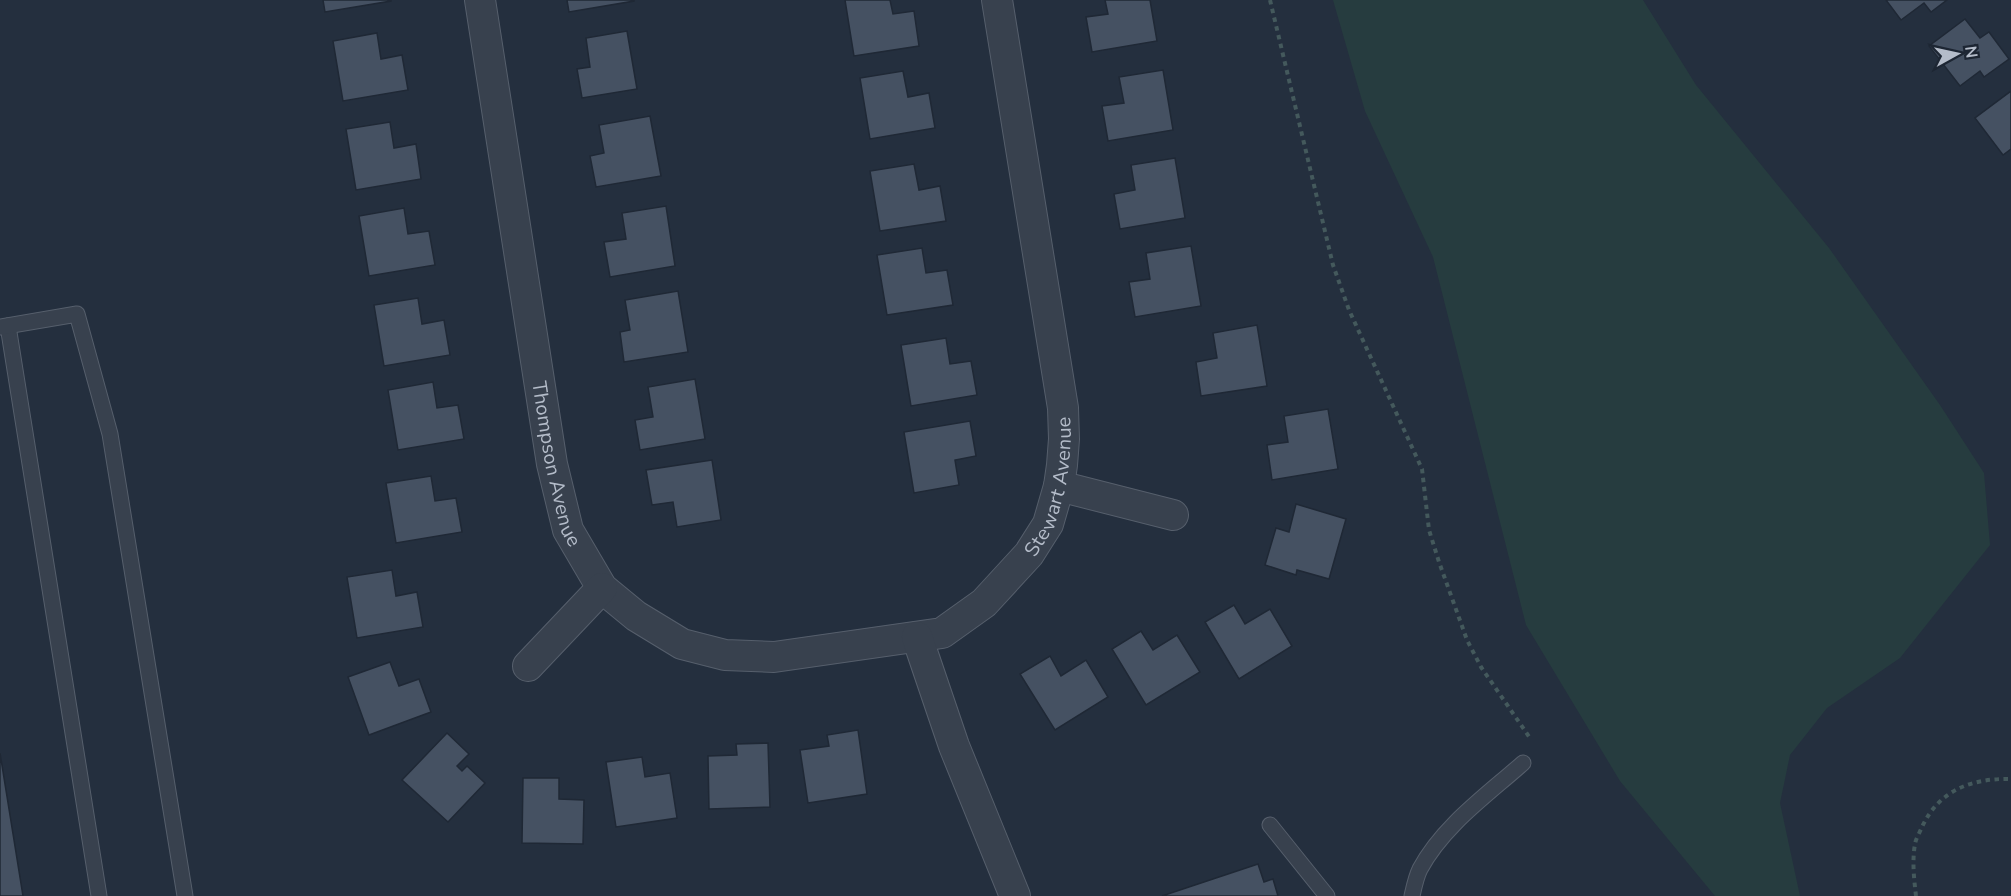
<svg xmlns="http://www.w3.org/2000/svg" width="2011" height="896" font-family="'Nunito Sans',sans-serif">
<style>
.green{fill:#263c3f}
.building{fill:#455162;stroke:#1f2835;stroke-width:1.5}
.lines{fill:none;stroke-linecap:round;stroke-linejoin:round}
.service-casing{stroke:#565f6c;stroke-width:17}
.minor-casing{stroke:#565f6c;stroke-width:32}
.path{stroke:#44595c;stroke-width:4;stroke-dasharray:4.5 4.5;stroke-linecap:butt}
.service{stroke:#38414e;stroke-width:15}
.minor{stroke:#38414e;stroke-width:30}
.labels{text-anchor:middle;stroke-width:4.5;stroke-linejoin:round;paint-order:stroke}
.street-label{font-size:20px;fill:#b4bcc9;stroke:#1d2633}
</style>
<rect width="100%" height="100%" fill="#242f3e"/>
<polygon class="green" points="1333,0 1643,0 1696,85 1829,248 1940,405 1984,473 1990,545 1900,658 1827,708 1790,755 1780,803 1800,896 1715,896 1620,781 1526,625 1433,257 1365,111"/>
<g class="building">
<polygon points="323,0 391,0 391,1 325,12"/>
<polygon points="567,0 634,0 634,1 569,12"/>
<polygon points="845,0 890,0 893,14 914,11 919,46 854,56"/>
<polygon points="1105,0 1150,0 1157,41 1092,52 1086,17 1108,14"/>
<polygon points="1886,0 1947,0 1931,12 1924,3 1901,20"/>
<polygon points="1965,19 1980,38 1989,32 2009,59 1984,77 1980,71 1960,86 1929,46"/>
<polygon points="627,31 637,89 582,98 577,69 590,67 586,38"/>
<polygon points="377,33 381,59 402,55 408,90 343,101 333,41"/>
<polygon points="1163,70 1173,130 1108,141 1102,106 1124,103 1119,77"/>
<polygon points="903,71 908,97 929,93 935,128 870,139 860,78"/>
<polygon points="2011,91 2011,149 2003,155 1975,118"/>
<polygon points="650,116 661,176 596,187 590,156 604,153 599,125"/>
<polygon points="390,122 394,148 416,144 421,179 356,190 346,129"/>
<polygon points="1175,158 1185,218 1120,229 1114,194 1135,190 1131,165"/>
<polygon points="914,164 919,190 940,186 946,221 880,231 870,171"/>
<polygon points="666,206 675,266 610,277 604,242 626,239 622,213"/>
<polygon points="404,208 408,234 429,231 435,265 369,276 359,216"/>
<polygon points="1191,246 1201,306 1135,317 1129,282 1150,279 1146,253"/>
<polygon points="922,248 926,273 947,270 953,305 887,315 877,255"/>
<polygon points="678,291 688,352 624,362 620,332 630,330 625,300"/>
<polygon points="418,298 422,324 444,320 450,355 384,366 374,305"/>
<polygon points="1257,325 1267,386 1201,396 1196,362 1217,358 1213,333"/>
<polygon points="946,338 950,364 971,361 977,395 911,406 901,345"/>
<polygon points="695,379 705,439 640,450 635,420 653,417 648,387"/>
<polygon points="433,382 437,408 458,405 464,439 398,450 388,390"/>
<polygon points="1328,409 1338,469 1272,480 1267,445 1288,442 1284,416"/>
<polygon points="970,421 976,456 955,460 959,485 914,493 904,432"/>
<polygon points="712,460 721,520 677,527 673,502 652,505 646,470"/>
<polygon points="431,476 435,501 456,498 462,532 396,543 386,483"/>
<polygon points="1296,504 1346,519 1329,579 1297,570 1296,575 1265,565 1276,528 1289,532"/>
<polygon points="392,570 396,596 417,592 423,627 357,638 347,577"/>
<polygon points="1234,605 1245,624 1270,609 1292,646 1239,679 1205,622"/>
<polygon points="1141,631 1153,650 1177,635 1200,672 1146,705 1112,649"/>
<polygon points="1050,656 1061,676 1086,660 1108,697 1055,730 1020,674"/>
<polygon points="390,662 399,686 419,679 431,712 369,735 348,677"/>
<polygon points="858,730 867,794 808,803 800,750 829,746 827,735"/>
<polygon points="447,733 469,754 457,766 462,771 467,766 485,783 448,822 402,780"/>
<polygon points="768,743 770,807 709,809 708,756 737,755 736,744"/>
<polygon points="0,753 23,896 0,896"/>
<polygon points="642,757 645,777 670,773 677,818 616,827 606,762"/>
<polygon points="523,778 559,778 559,799 584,800 583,844 522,843"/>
<polygon points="1258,864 1264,882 1273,879 1278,896 1162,896"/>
</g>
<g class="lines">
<g class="service-casing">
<g id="service">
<polyline points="8,326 99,896"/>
<polyline points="0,327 77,314 110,434 185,896"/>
<polyline points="1270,825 1327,896"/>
<path d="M1412 896C1414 887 1416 877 1420 869 1443 826 1487 795 1523 763"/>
</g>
</g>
<g class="minor-casing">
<g id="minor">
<path id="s1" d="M480 0 552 464 568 530 602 588 636 616 682 644 725 655 774 657 942 633 984 603 1029 554 1048 524 1059 486 1062 465 1064 439 1063 408 997 0"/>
<polyline points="1059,486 1173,515"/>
<polyline points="917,637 954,746 1015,896"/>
<polyline points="528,666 602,588"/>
</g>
</g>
<g class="path">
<polyline points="1270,0 1333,265 1349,310 1422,469 1429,530 1439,562 1467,640 1481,667 1530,738"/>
<path d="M1916 896C1914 879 1912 861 1915 844 1916 838 1920 832 1922 827 1939 790 1972 778 2011 779"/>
</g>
<use href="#service" class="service"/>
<use href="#minor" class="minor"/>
</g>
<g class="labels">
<g class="street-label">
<text dy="7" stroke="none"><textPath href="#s1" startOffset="470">Thompson Avenue</textPath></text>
<text dy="7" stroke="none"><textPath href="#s1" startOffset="1156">Stewart Avenue</textPath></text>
</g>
</g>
<g transform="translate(1957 54) rotate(82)" stroke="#1d2633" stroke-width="4.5" paint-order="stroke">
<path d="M0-4.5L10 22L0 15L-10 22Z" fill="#b4bcc9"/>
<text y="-9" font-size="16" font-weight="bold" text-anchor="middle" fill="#b4bcc9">N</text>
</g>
</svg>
